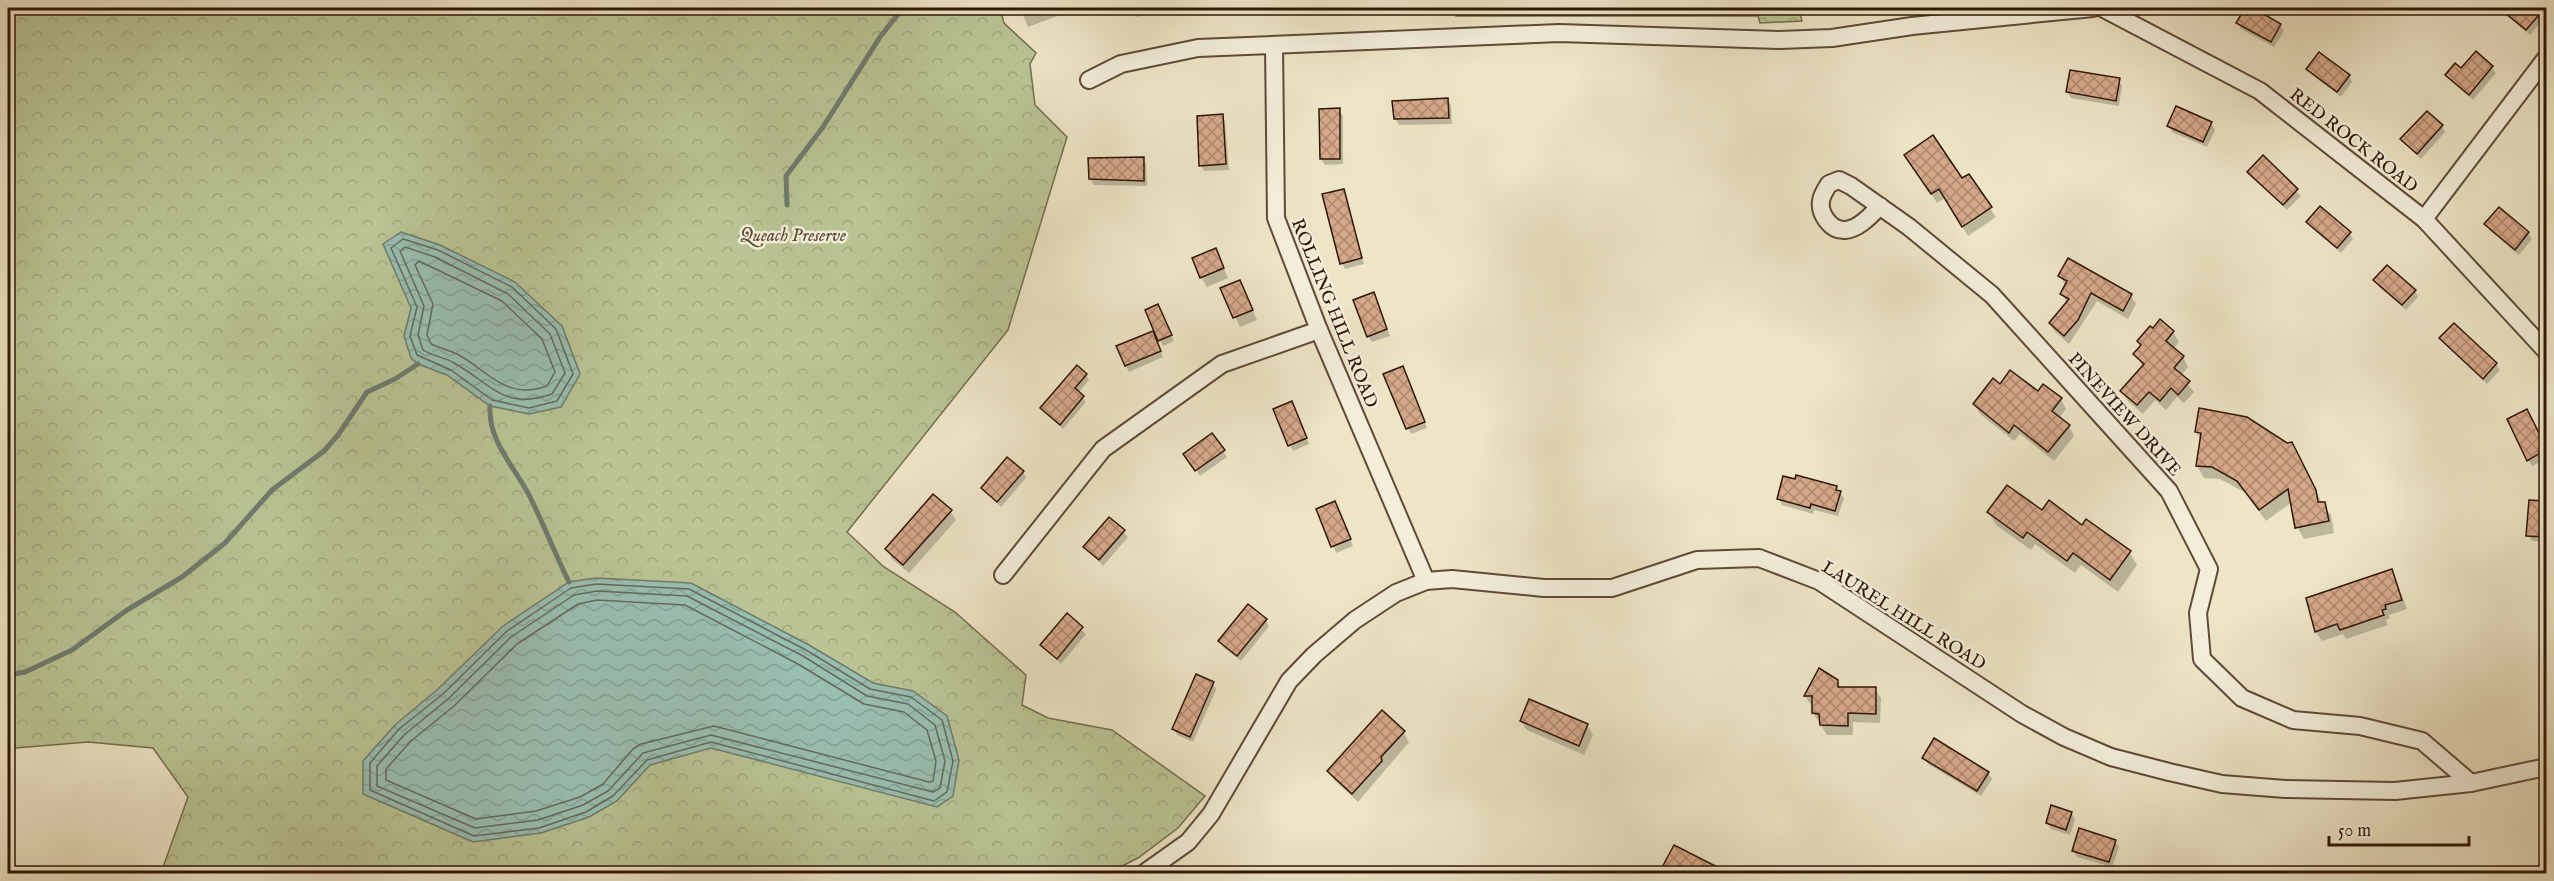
<svg xmlns="http://www.w3.org/2000/svg" width="2554" height="881" font-family="'IM FELL English',serif">
<style>
.forest{fill:url(#forest-crowns);stroke:#756d4e;stroke-width:1.5}
.water{fill:url(#water-waves);stroke:#6f7b6e;stroke-width:1.5}
.shadow{fill:#0003}
.lines{fill:none;stroke-linecap:round;stroke-linejoin:round}
.shore{stroke:#646a5c;stroke-width:1.5}
.stream{stroke:#6f7b6e;stroke-width:5}
.building{fill:url(#building-cross-hatch);stroke:#301607;stroke-width:1.5}
.street-casing{stroke:#5f4a37;stroke-width:20}
.street{stroke:#f3eeda;stroke-width:16}
.labels{text-anchor:middle;stroke-width:5;stroke-linejoin:round;paint-order:stroke}
.street-label{font-size:18px;fill:#301607;stroke:#f3eeda}
.park-label{font-size:18px;font-style:italic;fill:#594a31;stroke:#f3eeda}
</style>
<defs>
<pattern id="forest-crowns" width="20" height="18" patternUnits="userSpaceOnUse" patternTransform="scale(1.5)"><rect width="20" height="18" fill="#bac494"/><path d="M2 6a3 3 0 1 1 6 0M12 15a3 3 0 1 1 6 0" fill="none" stroke="#a0a87e"/></pattern>
<pattern id="water-waves" width="16" height="10" patternUnits="userSpaceOnUse" patternTransform="scale(1.5)"><rect width="16" height="10" fill="#99bfb2"/><path d="M0 5q4-4 8 0t8 0" fill="none" stroke="#84a398"/></pattern>
<pattern id="building-cross-hatch" width="8" height="8" patternUnits="userSpaceOnUse" patternTransform="scale(1.5)"><rect width="8" height="8" fill="#d6a88a"/><path d="M0 0l8 8M0 8l8-8" fill="none" stroke="#ae886f"/></pattern>
</defs>
<rect width="100%" height="100%" fill="#ede5c6"/>
<filter id="stains"><feTurbulence type="fractalNoise" baseFrequency=".00333" numOctaves="4"/><feColorMatrix values="0 0 0 0 .2 0 0 0 0 .09 0 0 0 0 .02 0 0 0 .5 -.17"/></filter>
<radialGradient id="worn" r=".72"><stop offset=".6" stop-color="#630" stop-opacity="0"/><stop offset="1" stop-color="#630" stop-opacity=".3"/></radialGradient>
<g class="forest">
<polygon points="8,8 1000,8 1004,23 1036,53 1030,64 1035,105 1067,137 1008,330 847,532 884,567 955,612 1026,675 1022,705 1048,718 1112,730 1205,796 1178,828 1138,858 1108,873 161,873 188,797 153,748 88,742 16,748 8,732"/>
<polygon points="1455,8 1799,8 1802,21 1760,23 1758,16 1456,16"/>
</g>
<g class="water">
<polygon points="401,232 440,245 515,282 562,326 580,374 561,407 529,414 490,406 447,375 418,364 411,358 404,336 411,308 383,244"/>
<polygon points="596,578 691,583 809,645 873,683 913,691 947,716 959,760 953,796 937,807 711,748 650,765 617,801 589,817 541,833 473,842 363,794 363,761 395,725 438,689 503,626 569,582"/>
</g>
<g class="shadow">
<polygon points="1020,8 1070,8 1071,11 1028,27"/>
<polygon points="1132,8 1170,8 1137,17"/>
<polygon points="2246,8 2280,25 2284,31 2274,47 2241,29 2238,23"/>
<polygon points="2504,8 2546,8 2546,16 2530,35 2506,15"/>
<polygon points="2476,53 2496,73 2473,100 2451,81 2447,75 2461,70"/>
<polygon points="2308,69 2349,76 2352,82 2341,97 2312,75"/>
<polygon points="2119,80 2122,86 2119,106 2071,98 2067,92"/>
<polygon points="1447,99 1451,105 1452,124 1399,125 1395,118"/>
<polygon points="1339,110 1343,116 1343,164 1325,165 1321,159"/>
<polygon points="1222,116 1225,122 1229,170 1204,171 1201,165"/>
<polygon points="2211,123 2215,130 2207,147 2172,132 2169,126"/>
<polygon points="2442,126 2445,132 2421,159 2402,140"/>
<polygon points="2546,151 2546,167 2540,158"/>
<polygon points="1143,158 1146,164 1147,186 1094,185 1090,179"/>
<polygon points="2263,158 2301,196 2287,210 2249,172"/>
<polygon points="1912,164 1990,208 1996,217 1968,236 1945,198 1937,203"/>
<polygon points="1344,191 1364,264 1345,269 1342,263"/>
<polygon points="2308,222 2349,233 2353,239 2341,253 2312,228"/>
<polygon points="2486,224 2528,233 2532,239 2519,255 2490,231"/>
<polygon points="1220,260 1228,278 1207,287 1201,277"/>
<polygon points="2060,276 2131,296 2136,304 2128,319 2097,301 2069,344 2055,332 2050,323 2067,304 2062,294 2065,285"/>
<polygon points="2375,281 2415,290 2418,297 2406,310 2379,287"/>
<polygon points="1222,289 1244,291 1257,320 1240,327"/>
<polygon points="1376,300 1390,336 1372,342 1368,336"/>
<polygon points="1161,312 1174,341 1163,346 1160,340"/>
<polygon points="2160,321 2173,332 2179,342 2173,349 2183,357 2188,367 2181,376 2194,392 2184,403 2177,397 2166,410 2155,400 2143,414 2128,401 2122,391 2143,367 2135,355 2142,347 2139,342"/>
<polygon points="2454,325 2496,364 2500,370 2487,384 2445,344 2441,338"/>
<polygon points="1156,338 1163,357 1129,372 1126,366"/>
<polygon points="1406,374 1427,428 1411,434 1408,428"/>
<polygon points="1086,375 1089,380 1078,393 1086,402 1063,429 1042,408"/>
<polygon points="2000,386 2061,399 2066,409 2059,418 2069,426 2074,436 2054,461 2020,434 2014,441 1980,414 1975,405"/>
<polygon points="1295,409 1309,444 1293,451 1290,445"/>
<polygon points="2530,417 2546,451 2546,459 2532,466 2528,460"/>
<polygon points="2196,432 2298,455 2322,503 2331,515 2334,533 2304,539 2297,527 2292,502 2266,521 2246,493 2220,479 2204,478 2197,466 2201,440"/>
<polygon points="1223,451 1227,457 1200,476 1189,460"/>
<polygon points="1023,472 1026,478 1001,507 983,488"/>
<polygon points="1836,488 1844,498 1838,516 1814,510 1813,514 1782,505 1779,499"/>
<polygon points="2546,502 2546,542 2532,541 2528,535"/>
<polygon points="1338,509 1353,546 1336,553 1318,510"/>
<polygon points="950,511 956,520 909,573 892,559 887,549"/>
<polygon points="1989,512 2042,512 2083,527 2129,552 2137,565 2118,592 2081,565 2075,573 2035,544 2031,550 1996,525"/>
<polygon points="1109,519 1128,537 1103,566 1085,547"/>
<polygon points="2392,571 2407,609 2389,615 2390,618 2386,620 2388,625 2346,639 2343,634 2322,641 2316,632 2308,599"/>
<polygon points="1067,616 1086,634 1061,664 1042,645"/>
<polygon points="1266,620 1269,626 1241,661 1223,647 1220,641"/>
<polygon points="1837,681 1841,688 1875,689 1881,698 1880,723 1853,722 1853,735 1827,735 1813,713 1813,705 1811,705 1805,696"/>
<polygon points="1213,683 1216,690 1193,742 1177,735 1174,729"/>
<polygon points="1521,721 1587,725 1593,735 1584,755 1527,730"/>
<polygon points="1403,732 1409,742 1358,802 1334,780 1329,771"/>
<polygon points="1924,758 1988,773 1992,779 1981,796 1928,764"/>
<polygon points="2071,813 2075,819 2070,835 2051,829 2047,823"/>
<polygon points="2115,841 2119,847 2112,867 2077,857 2074,851"/>
<polygon points="1675,847 1719,868 1722,874 1661,874"/>
<polygon points="1301,866 1308,874 1292,874"/>
</g>
<g class="lines">
<g class="shore">
<polygon points="403,239 438,250 512,287 556,329 573,374 557,401 529,408 492,400 451,370 417,355 410,336 417,307 391,248"/>
<path d="M405 247 435 257 508 294 550 334 565 373 552 394C503 411 491 383 454 363 444 357 432 356 423 350L418 335 424 306 400 251Z"/>
<path d="M419 261 502 301 542 339 555 372 547 386C505 401 489 371 457 354 449 350 439 348 431 344L427 335 433 304 415 265Z"/>
<polygon points="596,584 689,589 806,650 870,689 911,697 942,720 953,761 947,792 934,801 711,742 647,760 613,796 586,812 539,828 474,836 370,790 370,763 399,729 443,694 507,631 571,588"/>
<polygon points="597,591 687,596 803,656 867,696 908,704 935,725 945,761 940,788 933,792 711,735 643,753 608,791 583,805 538,820 475,828 377,786 377,766 404,735 448,699 511,637 574,595"/>
<polygon points="597,600 685,605 798,664 864,704 904,712 927,730 936,761 933,781 929,782 714,726 641,744 633,749 603,784 580,797 536,811 476,819 386,780 386,769 411,741 454,706 517,644 578,604"/>
</g>
<g class="stream">
<polyline points="787,205 786,176 823,127 880,37 903,8"/>
<path d="M490 406C488 442 515 467 530 497 544 525 555 554 569 582"/>
<polyline points="8,675 25,672 72,650 127,610 182,577 225,543 272,490 324,451 338,435 367,392 395,379 418,364"/>
</g>
</g>
<g class="building">
<polygon points="2245,8 2253,8 2281,24 2271,42 2236,23"/>
<polygon points="2499,8 2545,8 2526,30"/>
<polygon points="2476,51 2493,66 2469,95 2445,75 2455,63 2461,68"/>
<polygon points="2319,52 2350,75 2337,92 2306,69"/>
<polygon points="2070,70 2120,78 2116,101 2066,92"/>
<polygon points="1448,98 1449,118 1394,119 1392,101"/>
<polygon points="2176,106 2212,122 2203,142 2167,126"/>
<polygon points="1340,108 1340,159 1320,159 1319,109"/>
<polygon points="2427,111 2443,125 2417,154 2400,139"/>
<polygon points="1223,114 1226,164 1199,166 1197,116"/>
<polygon points="1933,135 1962,178 1969,174 1992,207 1962,227 1939,189 1931,194 1904,155"/>
<polygon points="2263,155 2298,189 2283,205 2247,172"/>
<polygon points="1144,157 1144,181 1089,179 1088,158"/>
<polygon points="1344,189 1362,258 1340,264 1322,194"/>
<polygon points="2320,206 2351,232 2337,248 2306,222"/>
<polygon points="2499,207 2529,232 2515,250 2484,224"/>
<polygon points="1216,248 1224,268 1200,278 1192,258"/>
<polygon points="2068,258 2132,294 2123,311 2091,293 2078,320 2064,336 2049,323 2069,299 2060,294 2067,281 2058,276"/>
<polygon points="2387,265 2416,290 2402,305 2373,280"/>
<polygon points="1240,280 1253,310 1233,318 1220,288"/>
<polygon points="1374,292 1387,329 1367,337 1353,300"/>
<polygon points="1158,304 1172,335 1158,341 1145,310"/>
<polygon points="2160,319 2174,331 2166,341 2184,356 2174,368 2190,381 2178,395 2171,388 2160,401 2149,392 2137,405 2120,391 2144,364 2133,354 2141,345 2137,341 2150,326 2153,328"/>
<polygon points="2454,323 2497,363 2483,379 2439,338"/>
<polygon points="1153,331 1161,351 1125,366 1116,346"/>
<polygon points="1077,365 1087,374 1075,388 1084,396 1060,425 1040,408"/>
<polygon points="1403,366 1425,422 1406,429 1383,374"/>
<polygon points="2010,370 2038,391 2043,384 2062,398 2052,411 2070,425 2048,452 2014,425 2009,433 1973,404 1993,378 2000,384"/>
<polygon points="1292,401 1307,438 1288,446 1273,409"/>
<polygon points="2199,408 2247,417 2287,443 2292,442 2316,490 2318,502 2325,502 2329,521 2295,528 2288,489 2259,510 2237,481 2212,467 2196,466 2201,433 2195,432"/>
<polygon points="2527,409 2547,449 2527,461 2507,419"/>
<polygon points="1212,433 1225,450 1195,471 1183,454"/>
<polygon points="1007,457 1024,471 997,502 981,488"/>
<polygon points="1796,475 1837,486 1836,490 1841,491 1835,511 1811,504 1810,508 1777,499 1783,476 1795,479"/>
<polygon points="2007,485 2042,510 2049,500 2082,525 2086,519 2131,551 2110,580 2073,553 2067,561 2027,532 2023,538 1987,512"/>
<polygon points="933,494 952,510 903,565 885,549"/>
<polygon points="2529,500 2547,501 2547,537 2526,536"/>
<polygon points="1335,501 1351,539 1331,547 1316,509"/>
<polygon points="1109,517 1125,530 1099,560 1083,547"/>
<polygon points="2392,569 2402,600 2385,605 2386,609 2382,610 2384,615 2340,630 2337,624 2315,632 2306,598"/>
<polygon points="1248,604 1267,619 1237,656 1218,641"/>
<polygon points="1067,613 1083,627 1057,659 1040,645"/>
<polygon points="1819,668 1838,680 1838,687 1876,687 1876,714 1848,713 1848,726 1820,725 1819,714 1812,713 1812,696 1804,696"/>
<polygon points="1196,674 1214,682 1190,737 1172,729"/>
<polygon points="1529,699 1588,724 1579,746 1520,721"/>
<polygon points="1382,710 1405,731 1381,757 1382,761 1352,794 1327,771"/>
<polygon points="1934,738 1989,772 1977,791 1922,758"/>
<polygon points="2051,805 2072,812 2066,830 2046,823"/>
<polygon points="2079,828 2116,840 2109,862 2072,851"/>
<polygon points="1674,845 1729,873 1659,873"/>
</g>
<g class="lines">
<g class="street-casing">
<g id="street">
<polyline points="2102,8 2260,91 2424,219 2546,351"/>
<polyline points="1274,46 1276,218 1319,330 1426,581"/>
<polyline points="1089,80 1121,64 1198,48 1559,33 1779,40 1832,38 1912,26 2093,8"/>
<path d="M1880 206C1871 215 1859 229 1845 230 1831 231 1819 214 1821 201 1822 194 1826 189 1829 184L1839 180 1851 186 1909 227 1992 295 2169 491 2209 569 2198 613 2202 659 2242 698 2293 720 2360 726 2422 741 2471 783"/>
<polyline points="2424,219 2546,58"/>
<polyline points="1003,575 1103,449 1222,364 1319,330"/>
<polyline points="1143,874 1188,842 1211,814 1289,681 1314,655 1355,620 1396,593 1426,581 1452,579 1544,588 1612,588 1697,560 1759,558 1819,581 2022,714 2064,737 2111,757 2169,772 2222,784 2285,789 2395,791 2471,783 2546,767"/>
</g>
</g>
<use href="#street" class="street"/>
</g>
<g class="labels">
<g class="street-label">
<text transform="translate(2354 140) rotate(38)" y="6">RED ROCK ROAD</text>
<text transform="translate(1335 313) rotate(68)" y="6">ROLLING HILL ROAD</text>
<text transform="translate(2125 414) rotate(48)" y="6">PINEVIEW DRIVE</text>
<text transform="translate(1904 615) rotate(32)" y="6">LAUREL HILL ROAD</text>
</g>
<g class="park-label">
<text x="793" y="241">Queach Preserve</text>
</g>
</g>
<rect width="2554" height="881" fill="none" stroke="#ede5c6" stroke-width="30"/>
<rect x="9" y="9" width="2536" height="863" fill="none" stroke="#301607" stroke-width="3"/>
<rect x="15" y="15" width="2524" height="851" fill="none" stroke="#301607" stroke-width="1.5"/>
<path d="M2329 836v9h140v-9" fill="none" stroke="#301607" stroke-width="3"/>
<text x="2338" y="836" font-size="18" fill="#301607" stroke="#f3eeda" stroke-width="4.5" paint-order="stroke">50 m</text>
<rect width="100%" height="100%" filter="url(#stains)"/>
<rect width="100%" height="100%" fill="url(#worn)"/>
</svg>
